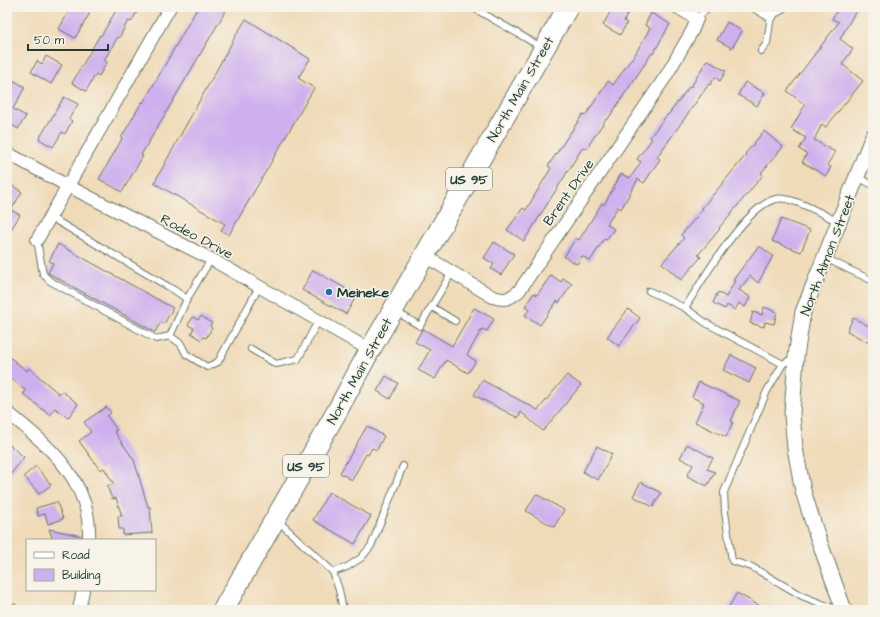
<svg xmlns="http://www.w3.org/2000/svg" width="880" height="617" font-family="'Architects Daughter',sans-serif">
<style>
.building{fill:#ceb0ee}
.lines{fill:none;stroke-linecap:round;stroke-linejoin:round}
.service-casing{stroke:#687463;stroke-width:8}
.minor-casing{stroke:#687463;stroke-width:14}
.tertiary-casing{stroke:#687463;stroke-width:17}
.trunk-casing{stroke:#687463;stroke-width:22}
.service{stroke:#fff;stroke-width:6}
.minor{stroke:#fff;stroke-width:12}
.tertiary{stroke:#fff;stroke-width:15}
.trunk{stroke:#fff;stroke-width:20}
.poi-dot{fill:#1f6fb2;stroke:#f7f3e8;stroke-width:1.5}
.labels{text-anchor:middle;stroke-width:3.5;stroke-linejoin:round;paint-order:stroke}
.shield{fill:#f7f3e8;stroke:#60746a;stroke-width:1}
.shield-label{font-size:13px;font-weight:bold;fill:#1f3d34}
.street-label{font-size:14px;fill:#1f3d34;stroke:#f7f3e8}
.poi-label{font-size:14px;font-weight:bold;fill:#1f3d34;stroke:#f7f3e8;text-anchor:start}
</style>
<rect width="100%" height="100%" fill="#f7f3e8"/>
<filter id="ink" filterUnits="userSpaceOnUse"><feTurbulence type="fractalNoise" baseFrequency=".025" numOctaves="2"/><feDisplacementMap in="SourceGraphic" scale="8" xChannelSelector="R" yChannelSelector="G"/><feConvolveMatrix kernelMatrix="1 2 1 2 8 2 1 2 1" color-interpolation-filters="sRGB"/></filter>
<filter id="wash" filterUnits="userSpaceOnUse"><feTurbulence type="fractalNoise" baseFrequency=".012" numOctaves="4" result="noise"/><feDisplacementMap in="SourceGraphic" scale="16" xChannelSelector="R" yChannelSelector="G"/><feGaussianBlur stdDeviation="0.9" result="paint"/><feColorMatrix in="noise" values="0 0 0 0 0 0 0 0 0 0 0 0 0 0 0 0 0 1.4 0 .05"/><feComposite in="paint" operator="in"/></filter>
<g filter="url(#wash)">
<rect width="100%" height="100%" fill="#f0dbb9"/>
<g id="blocks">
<g class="building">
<polygon points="71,7 79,7 90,13 75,38 59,29"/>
<polygon points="118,7 140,7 131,22 128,21 119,38 118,37 104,60 107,62 99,76 96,74 86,91 72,83 100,35 101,36"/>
<polygon points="198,7 228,7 141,155 143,156 122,192 99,179 122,139 121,138 142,102 143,103"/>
<polygon points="613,7 631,7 624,21 627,23 620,35 603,25"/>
<polygon points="839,7 858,7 840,39 853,49 842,64 863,81 826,127 822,124 814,140 835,152 827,165 831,167 826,176 802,162 807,154 799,149 806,138 791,129 805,105 787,91 839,22 832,19"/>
<polygon points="651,13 670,24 653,54 652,53 608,119 606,119 586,149 583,147 524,241 507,230 523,208 526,210 551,168 548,166 583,114 586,115 608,81 613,85 632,58 633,58 650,28 645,25"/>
<polygon points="246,19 310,59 298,78 314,88 229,235 221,230 225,224 154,183 236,35"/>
<polygon points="727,22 742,31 732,48 717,40"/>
<polygon points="46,56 62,65 51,84 31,72 37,61 42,64"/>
<polygon points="707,60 726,71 720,81 715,77 710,85 709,84 657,157 660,159 644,183 638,179 621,209 618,207 607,224 614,229 606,240 604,239 590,261 582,256 577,264 564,257 576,238 579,240 602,203 604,205 621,174 630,178 641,162 637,159 652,139 650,137 667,115 668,115 690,86 691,87"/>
<polygon points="13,80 25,87 13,109 26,116 18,129 7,122 7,90"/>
<polygon points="745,82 765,93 757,106 738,95"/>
<polygon points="64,97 78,104 69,119 72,121 65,134 62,132 53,147 39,139"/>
<polygon points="764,131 783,147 761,173 763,175 719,228 720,229 698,255 701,257 681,280 662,263 684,238 681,235 703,209 702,208 746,155 745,154"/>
<polygon points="7,182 22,192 11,210 20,215 7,236"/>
<polygon points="781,219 810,230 801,252 772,241"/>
<polygon points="494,242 514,254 501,275 491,269 494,264 484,258"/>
<polygon points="58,244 173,308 164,324 161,322 155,332 48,273 53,263 49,261"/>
<polygon points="758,247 761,247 773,256 758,283 750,276 739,290 750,297 745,307 739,303 735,310 727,305 725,309 713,303 718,292 726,297 735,281 733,280"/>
<polygon points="313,270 357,295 346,314 302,290"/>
<polygon points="551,275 561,282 563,278 572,284 559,303 557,301 540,325 525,315 530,309 525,306 534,293 537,295"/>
<polygon points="764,307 777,312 774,324 765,322 764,327 750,323 753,312 762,315"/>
<polygon points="474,308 494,319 487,331 482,329 467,355 476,361 468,373 446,360 435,379 418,370 430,350 415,342 422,330 423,329 452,346"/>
<polygon points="628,309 640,318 619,346 607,337"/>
<polygon points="201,316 212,323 210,326 212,328 206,338 204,337 201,340 191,333 194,328 188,325 193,317 198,320"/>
<polygon points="853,318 873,328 873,345 847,331"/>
<polygon points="7,355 27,371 29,368 59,394 62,391 78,404 68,418 55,408 50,415 23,394 26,391 7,375"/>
<polygon points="731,355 756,368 749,383 723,370"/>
<polygon points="567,375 581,385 543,431 521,412 518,418 474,395 482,380 538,410"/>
<polygon points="386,376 398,383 390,399 377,391"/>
<polygon points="699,382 740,401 731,421 733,422 726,437 695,422 704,403 692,397"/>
<polygon points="106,407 111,413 107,416 117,430 114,431 134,460 148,507 150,507 152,533 123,535 123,529 119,529 118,516 122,516 116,498 112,499 107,486 114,484 104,468 100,470 79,441 91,432 84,422"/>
<polygon points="367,426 384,436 377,450 372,448 368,455 366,454 352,480 340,473"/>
<polygon points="7,443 24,457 7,479"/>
<polygon points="687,444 713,458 707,469 715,472 707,486 687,476 693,465 680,458"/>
<polygon points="597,446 612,454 598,480 583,472"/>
<polygon points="36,466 51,485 39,494 24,476"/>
<polygon points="641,482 661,493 653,507 633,496"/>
<polygon points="329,492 371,516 355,544 313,520"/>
<polygon points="536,494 564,510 554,527 526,511"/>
<polygon points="57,502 63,519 48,524 45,514 38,516 36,508"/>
<polygon points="49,529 81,536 81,540 53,540"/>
<polygon points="737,593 767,610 727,610"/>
</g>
</g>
</g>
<g filter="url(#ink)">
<use href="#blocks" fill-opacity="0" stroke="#687463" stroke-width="1"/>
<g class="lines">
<g class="service-casing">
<g id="service">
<polyline points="472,7 541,47"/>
<polyline points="697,19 708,7"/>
<polyline points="761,51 767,43 771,15 779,12 785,7"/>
<polyline points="857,177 873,185"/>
<polyline points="50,217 174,290 187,299 211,259"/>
<polyline points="37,240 43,274 50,281 156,339 170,336 181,344 186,354 207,367 218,362 259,287"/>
<polyline points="825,258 873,281"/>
<polyline points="649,291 685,308 706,323 783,364"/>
<polyline points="432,307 455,321"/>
<path d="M685 308C701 282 746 205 776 199 790 195 825 215 838 222"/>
<polyline points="395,311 420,326 452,272"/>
<polyline points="170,336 187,299"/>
<polyline points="251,349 276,364 298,359 318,321"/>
<polyline points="795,357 783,364 767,391 724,492 725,512 732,561 752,567 802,596 838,610"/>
<polyline points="277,520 333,572"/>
<polyline points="343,610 339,590 333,572 347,567 361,558 371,546 403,466"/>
</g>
</g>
<g class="minor-casing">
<g id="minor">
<polyline points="757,7 771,15"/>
<polyline points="7,153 68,186 211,259 370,350"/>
<polyline points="37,240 170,7"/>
<path d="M425 256 493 297C506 301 509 299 519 291L666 76 692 31 697 19 677 7"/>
<path d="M7 412C49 446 92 481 89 540"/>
<polyline points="7,609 12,610"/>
<polyline points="79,610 83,590"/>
</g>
</g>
<g class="tertiary-casing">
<polyline id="tertiary" points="844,610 817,535 803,491 795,448 792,414 796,356 803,312 873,136"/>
</g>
<g class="trunk-casing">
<polyline id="trunk" points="223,610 336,413 370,350 568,7"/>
</g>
<use href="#service" class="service"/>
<use href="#minor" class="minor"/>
<use href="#tertiary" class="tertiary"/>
<use href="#trunk" class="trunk"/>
</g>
</g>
<circle class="poi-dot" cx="329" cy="292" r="4"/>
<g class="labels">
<g class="shield">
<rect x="446" y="168" width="46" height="22" rx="3"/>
<rect x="283" y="455" width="46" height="22" rx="3"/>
</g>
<g class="shield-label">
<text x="469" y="184">US 95</text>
<text x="306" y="471">US 95</text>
</g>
<g class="street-label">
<text transform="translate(520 89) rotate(-60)" y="5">North Main Street</text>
<text transform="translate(568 192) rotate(-55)" y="5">Brent Drive</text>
<text transform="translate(197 236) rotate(28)" y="5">Rodeo Drive</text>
<text transform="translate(827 255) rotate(-69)" y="5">North Almon Street</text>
<text transform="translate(359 371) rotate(-61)" y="5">North Main Street</text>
</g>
<g class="poi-label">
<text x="337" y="297">Meineke</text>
</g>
</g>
<rect width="880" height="617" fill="none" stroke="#f7f3e8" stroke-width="24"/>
<rect x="26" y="539" width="130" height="52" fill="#f7f3e8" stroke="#a1aaa0"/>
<rect x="34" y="552" width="20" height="6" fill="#ffffff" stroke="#a1aaa0"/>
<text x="62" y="559" font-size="12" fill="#1f3d34">Road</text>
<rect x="34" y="569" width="20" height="12" fill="#ceb0ee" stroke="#a1aaa0"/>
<text x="62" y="579" font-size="12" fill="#1f3d34">Building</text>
<path d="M28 44v6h80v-6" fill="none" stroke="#1f3d34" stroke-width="2"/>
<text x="34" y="44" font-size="12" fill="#1f3d34" stroke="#f7f3e8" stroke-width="3" paint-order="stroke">50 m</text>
</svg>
